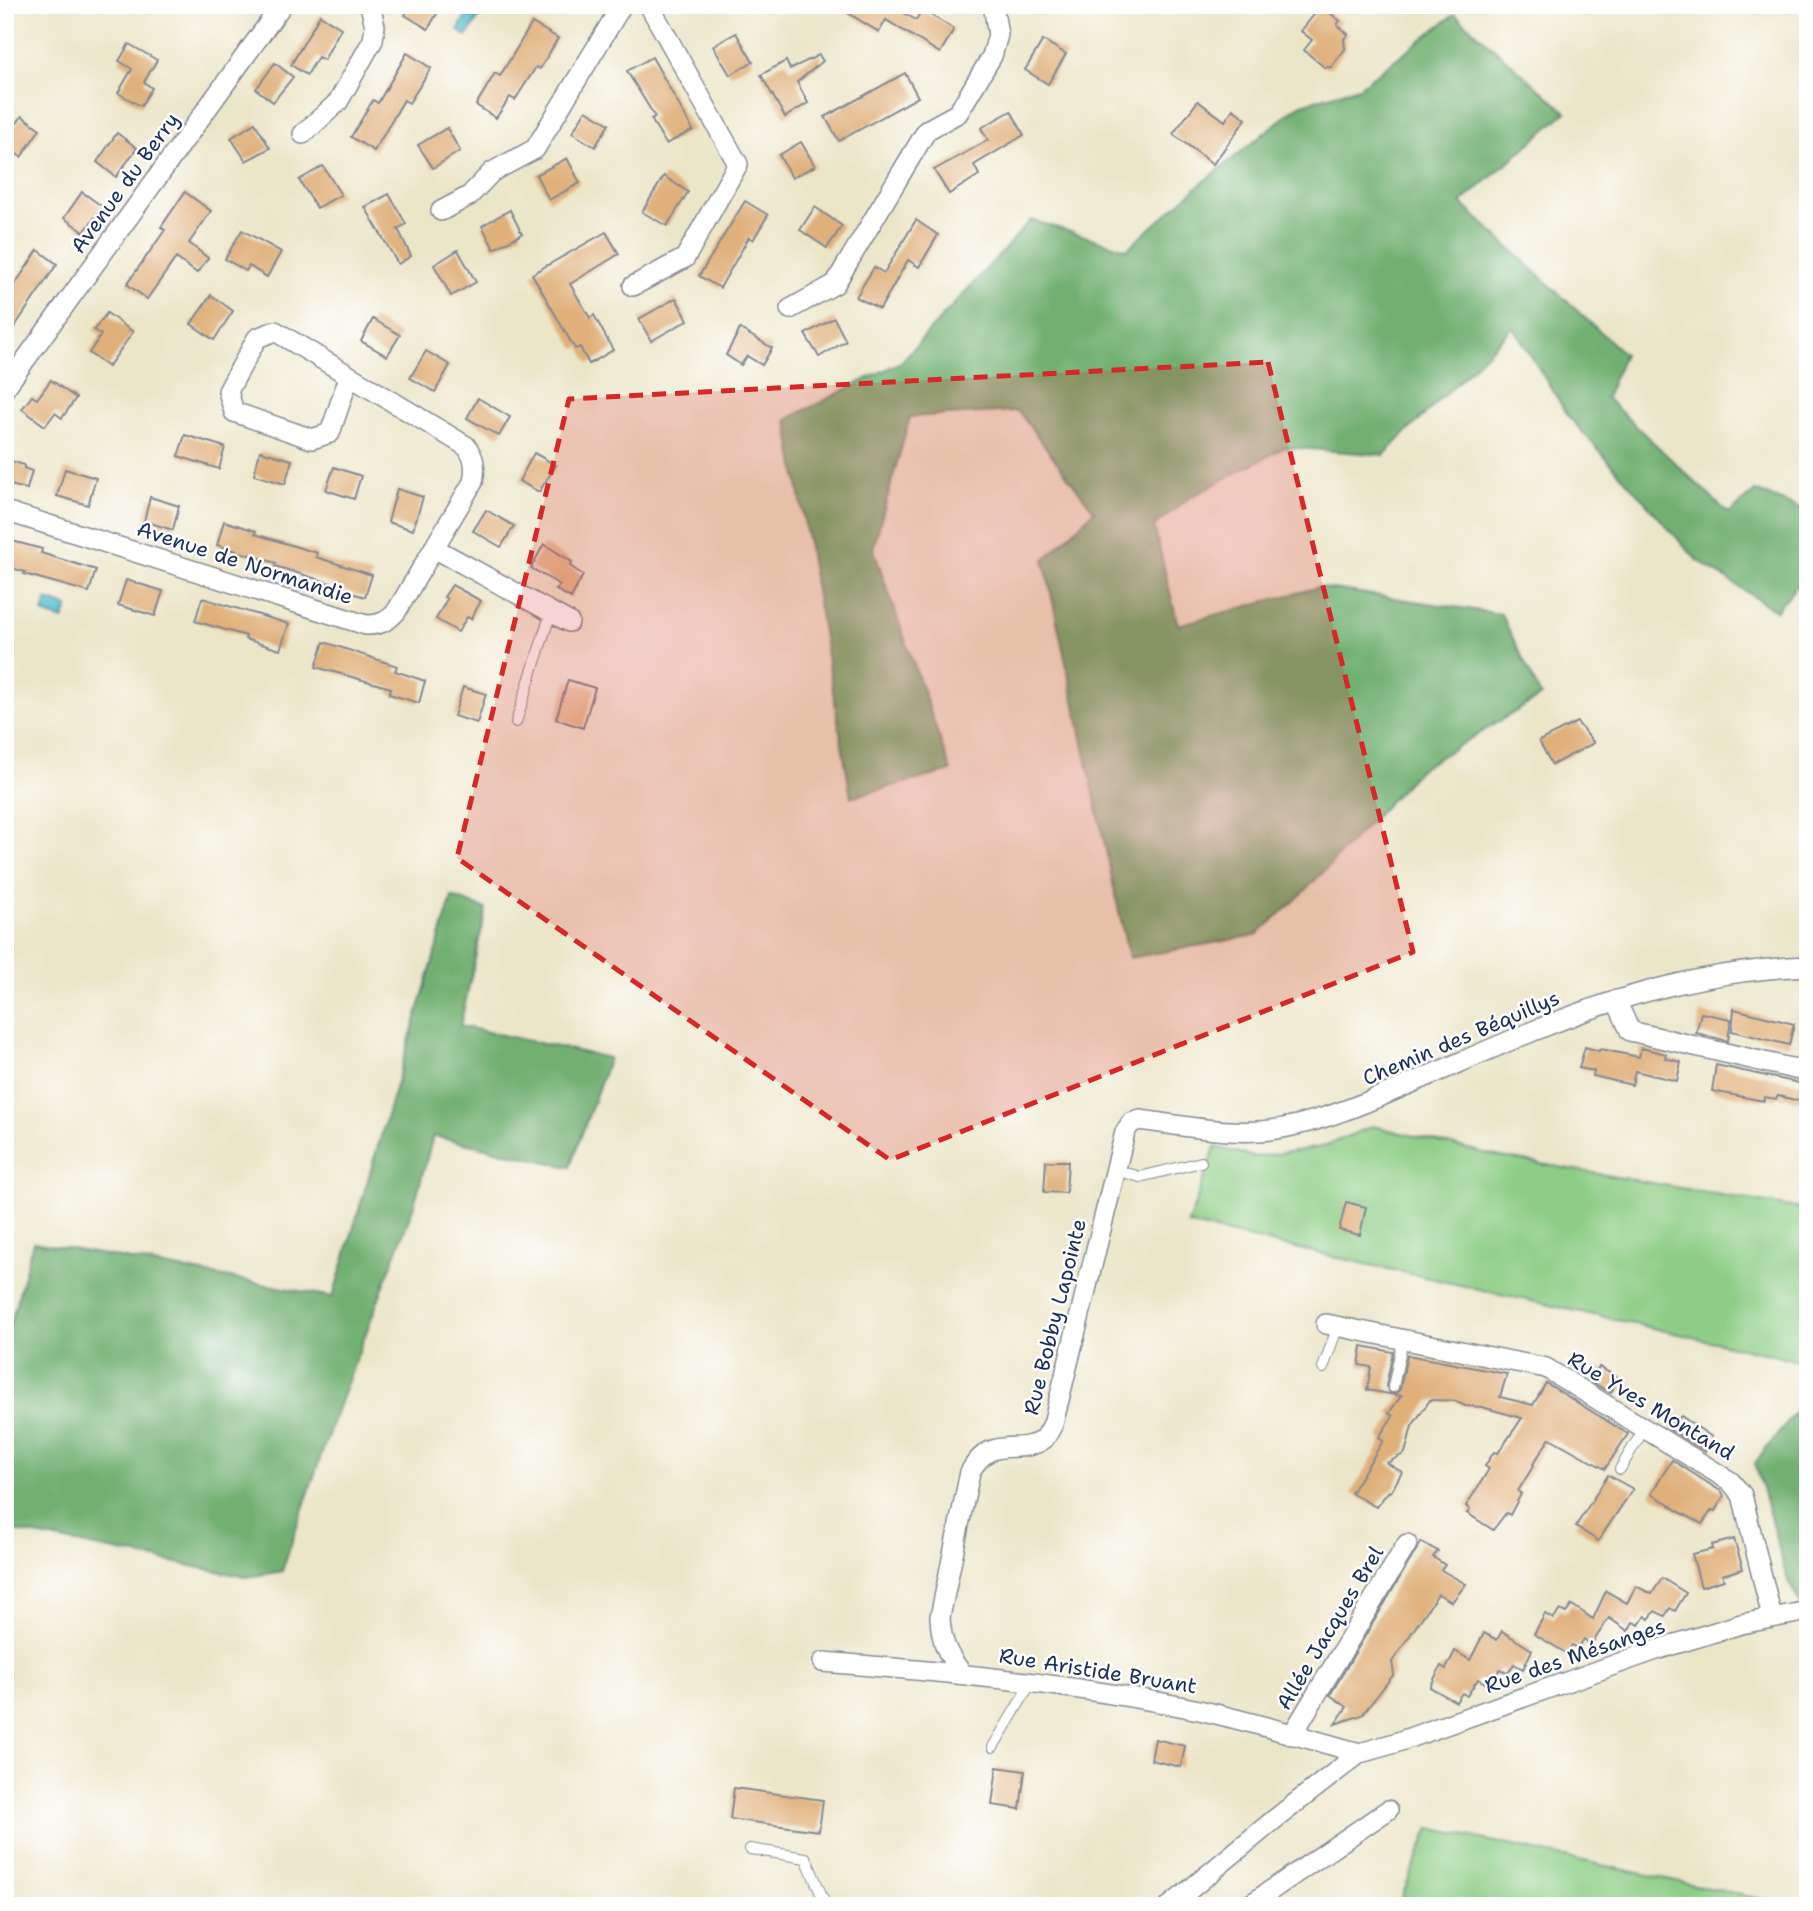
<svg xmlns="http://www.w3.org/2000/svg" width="1813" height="1911" font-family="'Shantell Sans',sans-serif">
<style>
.green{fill:#8dcd85;stroke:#547e72;stroke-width:2}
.forest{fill:#72b072;stroke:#467068;stroke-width:2}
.water{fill:#4ebac8;stroke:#347493;stroke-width:2}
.building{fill:#e0b07a}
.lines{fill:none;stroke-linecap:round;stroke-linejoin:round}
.lane-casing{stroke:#848a94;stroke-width:12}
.street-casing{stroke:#848a94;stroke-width:22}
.lane{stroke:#fff;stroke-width:10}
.street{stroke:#fff;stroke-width:19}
.marked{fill:#d62828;fill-opacity:0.2;stroke:#d62828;stroke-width:5;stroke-dasharray:14 9;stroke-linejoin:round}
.labels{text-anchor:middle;stroke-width:5;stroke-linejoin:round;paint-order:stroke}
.street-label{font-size:21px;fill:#1b2f5e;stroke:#fff}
</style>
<rect width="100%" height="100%" fill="#fff"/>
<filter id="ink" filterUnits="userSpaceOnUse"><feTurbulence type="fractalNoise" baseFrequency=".0143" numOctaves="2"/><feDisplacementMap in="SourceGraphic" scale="14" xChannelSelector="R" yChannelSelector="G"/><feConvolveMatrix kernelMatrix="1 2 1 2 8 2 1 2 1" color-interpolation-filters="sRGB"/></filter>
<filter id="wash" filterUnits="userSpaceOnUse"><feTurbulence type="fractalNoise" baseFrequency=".00686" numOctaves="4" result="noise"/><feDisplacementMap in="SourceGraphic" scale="28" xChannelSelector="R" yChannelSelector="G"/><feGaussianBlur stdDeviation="1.57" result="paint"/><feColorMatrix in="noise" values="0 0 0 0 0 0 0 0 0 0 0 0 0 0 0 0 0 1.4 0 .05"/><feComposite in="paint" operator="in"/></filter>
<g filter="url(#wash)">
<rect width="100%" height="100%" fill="#ece6c9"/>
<g class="green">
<polygon points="1372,1126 1501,1157 1808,1210 1808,1363 1188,1224 1215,1147 1256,1157 1322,1147"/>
<polygon points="1430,1828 1792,1906 1398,1906"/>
</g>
<g class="forest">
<polygon points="1455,14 1566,112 1461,203 1624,354 1606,398 1729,514 1755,491 1808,511 1808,572 1776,611 1696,559 1569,417 1513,327 1384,455 1285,447 1192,496 1154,526 1178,625 1319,587 1501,614 1541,696 1420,769 1305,891 1257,935 1129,958 1044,560 1094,511 1018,411 910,417 873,548 951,771 851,797 787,419 901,362 1031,220 1127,249 1196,188 1299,105 1359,87"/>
<polygon points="452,897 486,909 460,1026 609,1058 570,1167 433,1136 414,1205 331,1426 282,1571 247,1577 5,1529 5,1344 33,1242 333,1297"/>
<polygon points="1808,1396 1808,1618 1788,1581 1755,1463"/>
</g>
<g class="water">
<polygon points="469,11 479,17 467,36 458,30"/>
<polygon points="47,600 68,607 63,620 43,613"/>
</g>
<g id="blocks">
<g class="building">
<polygon points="411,5 442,5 428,29 405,15"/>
<polygon points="835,5 895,5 894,7 916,20 922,10 954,29 940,53 886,20 879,32"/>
<polygon points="1321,6 1340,21 1337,25 1348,34 1344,39 1345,49 1331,67 1324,67 1304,50 1312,40 1301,31"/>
<polygon points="320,15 341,28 324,60 318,57 307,75 291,65"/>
<polygon points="532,23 558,38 540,69 536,67 515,100 510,97 496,118 476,105 495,73 500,76"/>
<polygon points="736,33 753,62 730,75 713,46"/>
<polygon points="1043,40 1066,54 1048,84 1025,70"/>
<polygon points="129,44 157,60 144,82 152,88 141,106 118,93 132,69 119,61"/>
<polygon points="407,53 431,68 409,103 404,100 374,151 351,137 373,100 378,103"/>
<polygon points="819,55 823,61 797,82 808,103 785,117 761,75 786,61 790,69"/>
<polygon points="652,57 693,130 666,144 651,119 655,117 627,71"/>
<polygon points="275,63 293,77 273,102 256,89"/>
<polygon points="905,73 918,97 839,141 825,117"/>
<polygon points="1198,101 1225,121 1233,109 1246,119 1213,164 1173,134"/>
<polygon points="586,110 609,124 595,147 572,133"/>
<polygon points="1011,111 1024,135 974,165 979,175 949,194 934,170 988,140 981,128"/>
<polygon points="22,116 40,129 21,157 5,146 5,140"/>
<polygon points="255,123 270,148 246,161 231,138"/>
<polygon points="447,128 460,151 433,168 418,145"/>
<polygon points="117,133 137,148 116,177 97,162"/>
<polygon points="801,142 815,166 792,178 779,155"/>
<polygon points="567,158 580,183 549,200 536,175"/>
<polygon points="323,166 341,195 317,208 299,180"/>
<polygon points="664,176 688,192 667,226 642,212"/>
<polygon points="82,192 103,207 84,232 64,218"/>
<polygon points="185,192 211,211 189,243 208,258 197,273 176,258 147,299 127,284 165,230 161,227"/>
<polygon points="389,194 406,224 398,229 411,256 398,264 365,207"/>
<polygon points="745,201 768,215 753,240 749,237 720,288 699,276"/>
<polygon points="815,207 842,226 827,248 800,230"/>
<polygon points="510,210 522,234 494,249 482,226"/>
<polygon points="916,220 938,235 919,267 908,260 880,309 856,297 874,267 884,273"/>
<polygon points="242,230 281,252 267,277 249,266 246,271 225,259"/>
<polygon points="606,232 619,254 570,284 590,318 594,315 613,350 589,364 580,347 575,349 532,274"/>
<polygon points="38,250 57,264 5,341 5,299"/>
<polygon points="458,250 476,282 451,296 434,265"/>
<polygon points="211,295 233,311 214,340 191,324"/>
<polygon points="676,298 688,320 651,341 639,319"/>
<polygon points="107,313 133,332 108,367 89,353 101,335 94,330"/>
<polygon points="834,318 846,341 819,357 805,334"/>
<polygon points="373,319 400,335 387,356 361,341"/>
<polygon points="740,329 772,348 762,365 747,356 741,365 726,355"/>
<polygon points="426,351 450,365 435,392 410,378"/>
<polygon points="51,380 76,398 62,418 55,413 45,426 22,409 32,396 37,399"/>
<polygon points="478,398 510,417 499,436 467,418"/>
<polygon points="185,435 225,447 219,469 178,456"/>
<polygon points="260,451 292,460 285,484 254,475"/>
<polygon points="534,453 556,465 539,492 519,481"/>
<polygon points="5,459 24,465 24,468 32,471 27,489 5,484"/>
<polygon points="334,467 361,476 354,499 326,490"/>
<polygon points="65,469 96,478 88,505 57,496"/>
<polygon points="397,489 423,497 413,530 388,522"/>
<polygon points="150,497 179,506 173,530 144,521"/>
<polygon points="486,510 514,526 501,547 473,531"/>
<polygon points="224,521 256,531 255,534 317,553 316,557 372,575 365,597 332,587 333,584 275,566 276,563 217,545"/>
<polygon points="5,539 42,549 41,553 96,570 89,592 24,574 25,572 5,566"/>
<polygon points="544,544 572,562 570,566 583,575 571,598 556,590 560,585 531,568"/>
<polygon points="126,580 163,591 155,616 118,605"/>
<polygon points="452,585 481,601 471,619 467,617 458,632 436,619 447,599 444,597"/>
<polygon points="202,598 289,624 280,650 245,639 246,636 195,621"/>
<polygon points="324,642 397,666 395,671 425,681 419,703 389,694 391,688 316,667"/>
<polygon points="568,680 595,688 583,728 556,719"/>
<polygon points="463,687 486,694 477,723 454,716"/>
<polygon points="1577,722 1594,743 1552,765 1539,741"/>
<polygon points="1734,1009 1794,1024 1789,1045 1732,1031"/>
<polygon points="1701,1013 1731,1019 1728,1041 1696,1033"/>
<polygon points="1585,1047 1599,1051 1600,1049 1639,1057 1641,1048 1666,1054 1665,1058 1681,1062 1677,1081 1635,1071 1632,1085 1593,1076 1594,1071 1579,1068"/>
<polygon points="1716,1065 1808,1085 1808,1103 1778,1096 1776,1099 1764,1097 1764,1101 1712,1091"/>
<polygon points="1046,1161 1068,1161 1066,1193 1044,1192"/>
<polygon points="1346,1202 1366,1207 1360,1235 1339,1230"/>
<polygon points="1362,1346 1393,1352 1386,1386 1391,1394 1396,1394 1400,1389 1407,1355 1507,1374 1500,1397 1533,1405 1546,1383 1628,1434 1605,1469 1550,1438 1533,1464 1534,1465 1518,1491 1521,1494 1510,1515 1506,1513 1493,1530 1467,1513 1470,1510 1466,1506 1489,1469 1485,1466 1494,1452 1498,1453 1522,1418 1482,1407 1465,1406 1455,1401 1430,1400 1412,1426 1405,1453 1387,1463 1402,1472 1391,1492 1389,1491 1376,1507 1351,1493 1383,1441 1379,1437 1393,1416 1389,1413 1401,1396 1367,1390 1371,1367 1359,1365"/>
<polygon points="1599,1367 1619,1378 1611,1393 1592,1382"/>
<polygon points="1681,1416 1712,1437 1705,1451 1670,1430"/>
<polygon points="1672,1460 1722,1492 1724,1496 1715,1511 1712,1510 1702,1524 1676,1510 1669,1504 1651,1494"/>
<polygon points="1608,1475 1633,1489 1598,1541 1576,1526"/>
<polygon points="1734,1539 1743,1569 1722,1575 1724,1580 1701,1587 1692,1554 1713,1549 1712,1545"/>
<polygon points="1421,1542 1438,1551 1433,1557 1445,1565 1441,1570 1466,1584 1452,1602 1438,1594 1392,1662 1394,1674 1362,1715 1335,1724 1347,1707 1330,1695"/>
<polygon points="1662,1578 1686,1593 1675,1611 1670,1608 1665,1616 1655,1611 1649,1619 1645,1616 1639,1625 1633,1622 1628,1631 1609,1618 1591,1645 1584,1639 1578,1648 1572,1645 1566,1653 1534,1634 1545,1614 1553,1619 1560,1610 1566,1613 1572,1605 1593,1619 1606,1591 1627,1603 1636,1586 1652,1594"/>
<polygon points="1502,1631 1532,1650 1523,1669 1514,1664 1508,1673 1500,1669 1494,1678 1490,1675 1485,1683 1478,1679 1467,1696 1462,1693 1456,1702 1430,1687 1441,1666 1446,1669 1455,1651 1470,1660 1484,1633 1497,1640"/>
<polygon points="1155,1739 1185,1746 1181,1767 1151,1760"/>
<polygon points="997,1767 1025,1771 1020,1809 992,1805"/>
<polygon points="734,1788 823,1800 819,1831 730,1819"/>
</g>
</g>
</g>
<g filter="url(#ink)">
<use href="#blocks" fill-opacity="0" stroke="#848a94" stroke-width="2"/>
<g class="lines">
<g class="lane-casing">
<g id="lane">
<polyline points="516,722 551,612"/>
<polyline points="1116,1170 1140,1177 1201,1162"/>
<polyline points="1323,1368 1338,1326"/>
<polyline points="1393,1387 1403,1339"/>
<polyline points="1620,1469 1644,1429"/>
<polyline points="993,1747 1031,1683"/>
<polyline points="750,1849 806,1858 826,1906"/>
</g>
</g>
<g class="street-casing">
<g id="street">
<polyline points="303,134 338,102 373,40 375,26 370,5"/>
<polyline points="441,211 469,196 492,172 535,149 622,5"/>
<polyline points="633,286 685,258 738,164 649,5"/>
<polyline points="790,309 835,284 927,130 958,113 992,56 998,35 993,5"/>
<polyline points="5,388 282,5"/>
<path d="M5 511 366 625C379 625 387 622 396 612L473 482C476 467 475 458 466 446L275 331 257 338 228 391 234 412 312 439 330 433 349 377"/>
<polyline points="434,548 569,622"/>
<polyline points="1616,1000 1630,1031 1808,1072"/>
<polyline points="1326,1324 1546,1368 1730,1481 1742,1495 1772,1617"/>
<path d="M823 1662C948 1672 1072 1684 1194 1709 1250 1721 1305 1738 1360 1753"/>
<path d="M962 1673C947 1655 941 1641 940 1617L970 1472C992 1432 1017 1458 1044 1439 1047 1436 1050 1429 1053 1424L1125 1132 1131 1123 1140 1120C1186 1126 1237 1137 1283 1128 1341 1117 1393 1090 1447 1068 1502 1044 1558 1019 1615 1001 1677 981 1743 969 1808 966"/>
<polyline points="1292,1735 1407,1544"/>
<polyline points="1170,1906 1275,1819 1360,1753 1395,1743 1656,1650 1741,1624 1808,1611"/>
<polyline points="1248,1906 1388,1810"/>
</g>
</g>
<use href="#lane" class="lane"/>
<use href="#street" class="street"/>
</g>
</g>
<path class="marked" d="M1268 362 1413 952 890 1160 457 858 569 399Z"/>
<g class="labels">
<g class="street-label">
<text transform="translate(125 183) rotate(-54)" y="7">Avenue du Berry</text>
<text transform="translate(245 563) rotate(18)" y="7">Avenue de Normandie</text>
<text transform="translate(1461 1038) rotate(-23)" y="7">Chemin des Béquillys</text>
<text transform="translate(1055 1317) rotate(-76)" y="7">Rue Bobby Lapointe</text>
<text transform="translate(1651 1406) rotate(31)" y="7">Rue Yves Montand</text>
<text transform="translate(1330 1628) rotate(-59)" y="7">Allée Jacques Brel</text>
<text transform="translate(1575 1656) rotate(-19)" y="7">Rue des Mésanges</text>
<text transform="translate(1098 1671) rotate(9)" y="7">Rue Aristide Bruant</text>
</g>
</g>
<rect width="1813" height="1911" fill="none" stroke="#fff" stroke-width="28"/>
</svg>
